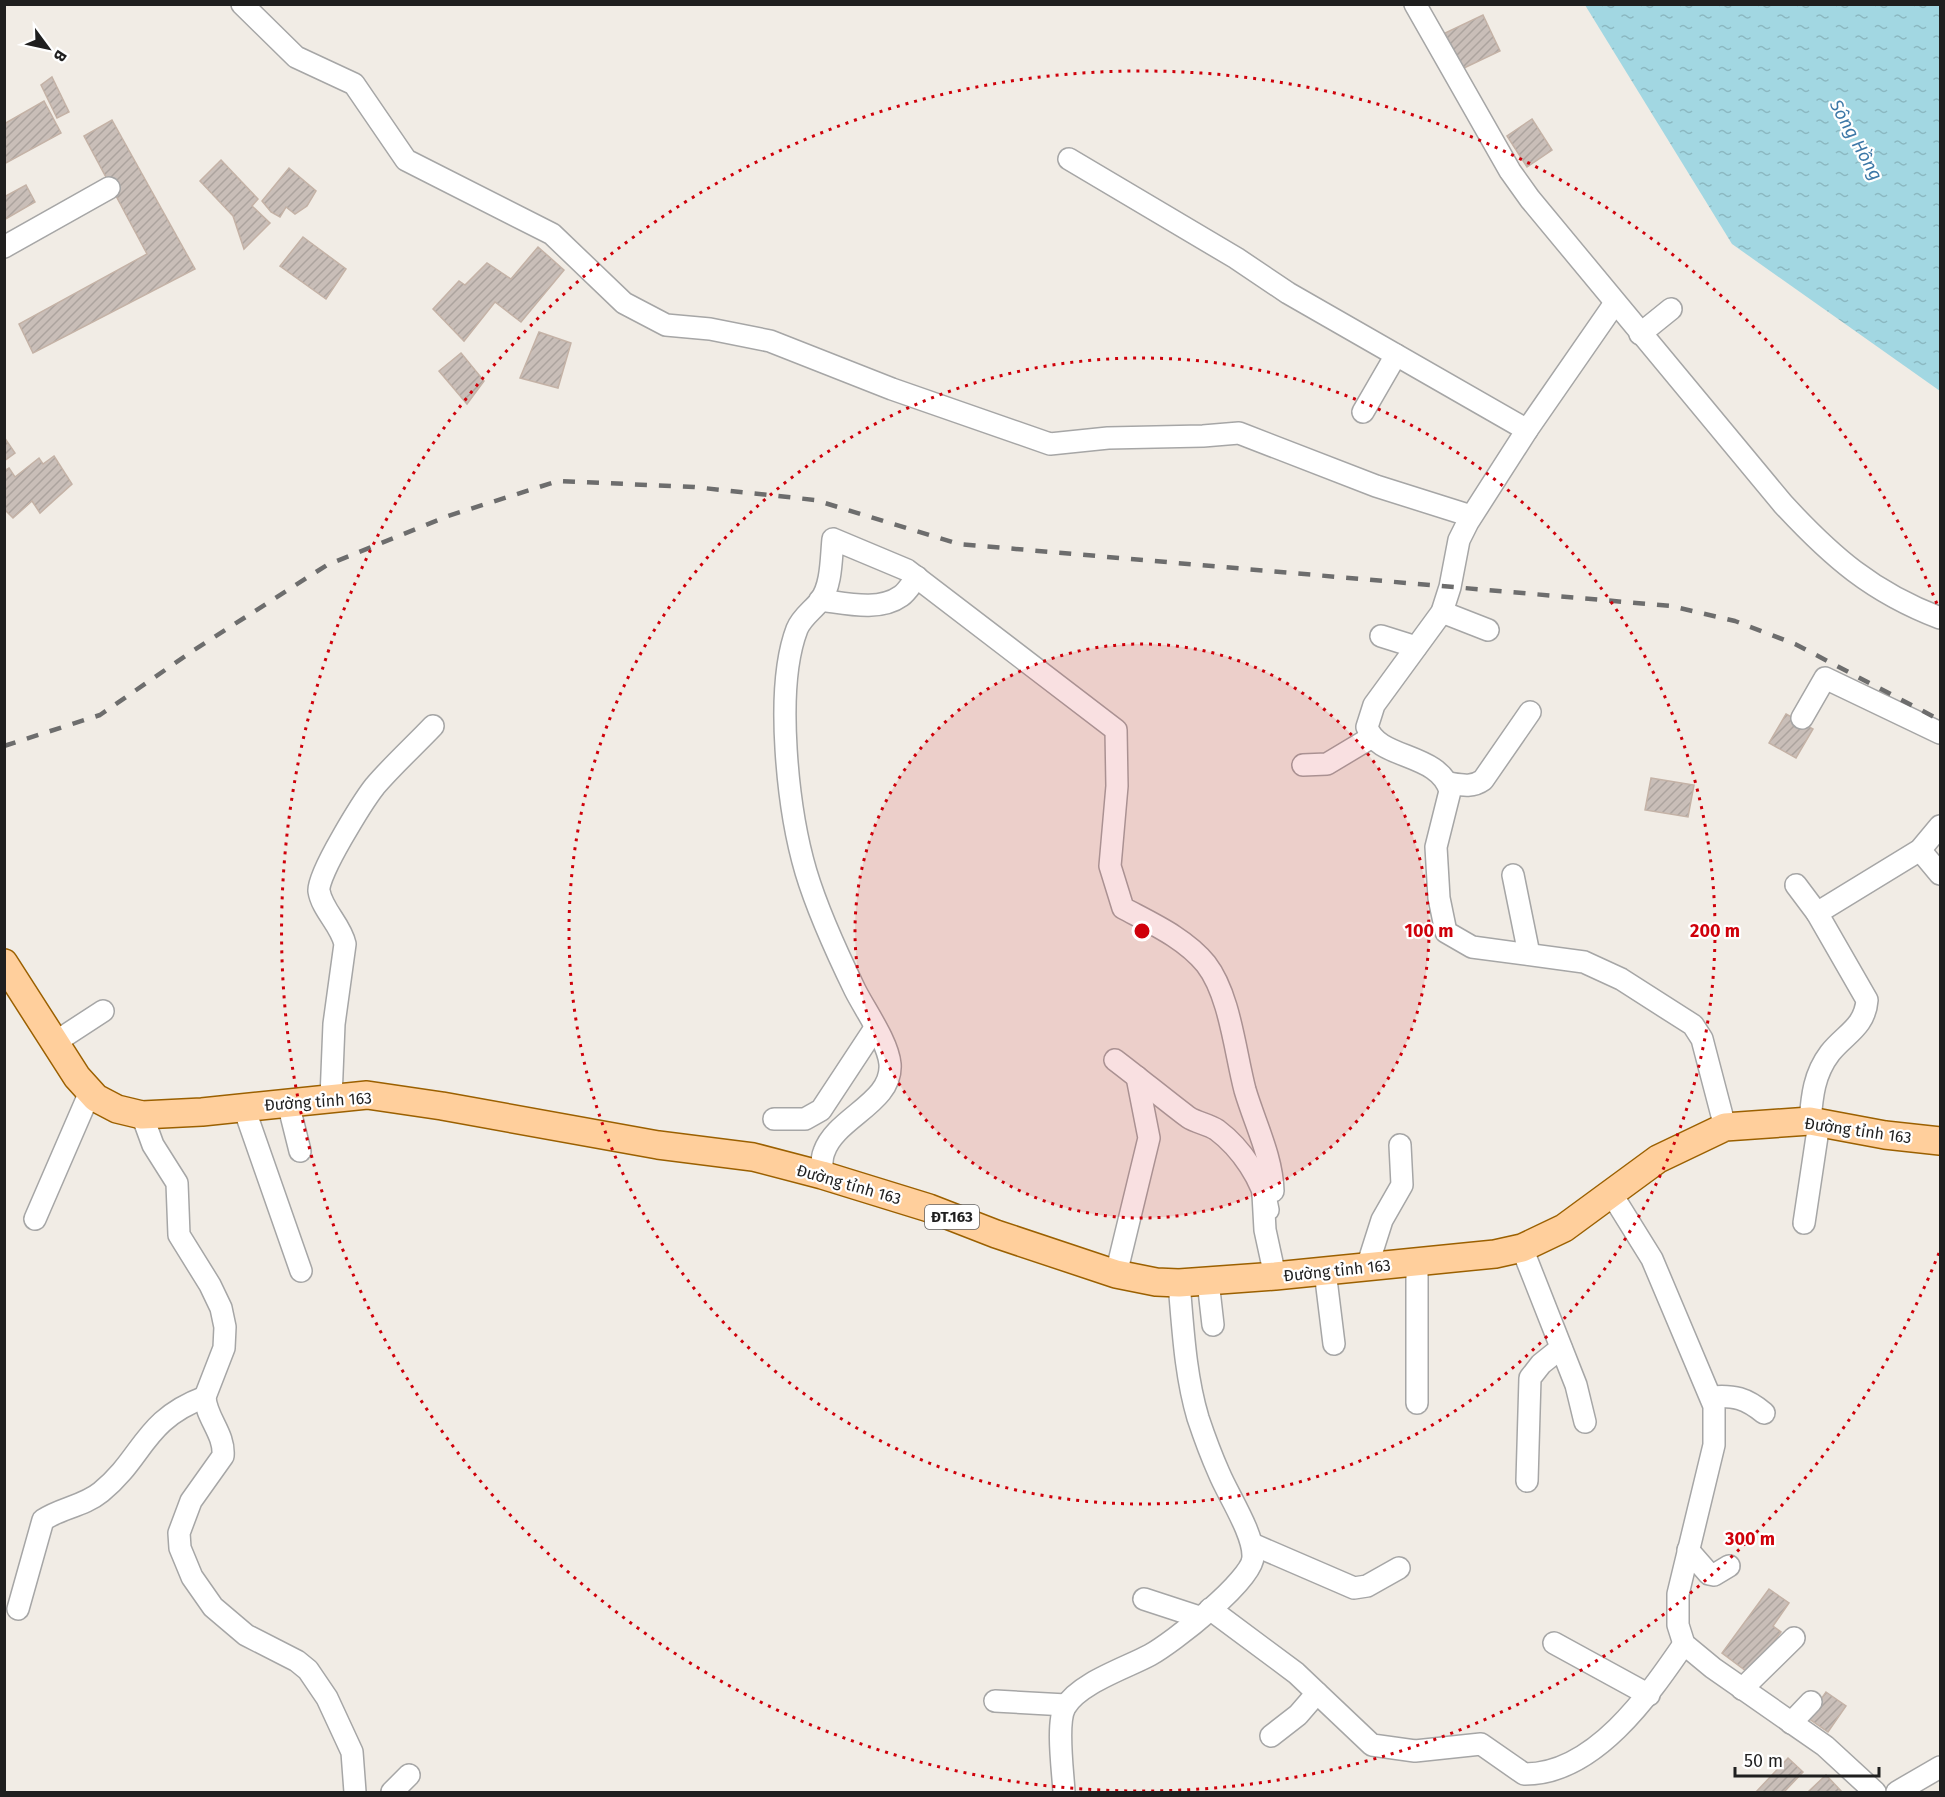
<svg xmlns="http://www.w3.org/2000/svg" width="1945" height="1797" font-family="'Fira Sans',sans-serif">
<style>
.water{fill:url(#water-ripples)}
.building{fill:url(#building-hatch);stroke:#c4b2a6;stroke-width:1.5}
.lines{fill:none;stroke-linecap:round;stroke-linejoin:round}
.minor-casing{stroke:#a6a6a6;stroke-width:24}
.major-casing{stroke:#9b6000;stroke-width:30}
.minor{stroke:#fff;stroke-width:21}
.major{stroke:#ffcf9c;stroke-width:27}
.rail{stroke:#6d6d6d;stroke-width:4.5;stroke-dasharray:12 12;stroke-linecap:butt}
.ring{fill:none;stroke:#cf000a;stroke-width:3;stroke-dasharray:3 6}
.labels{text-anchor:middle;stroke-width:4.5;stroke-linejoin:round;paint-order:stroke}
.shield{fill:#fff;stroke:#626262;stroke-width:1.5}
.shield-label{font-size:15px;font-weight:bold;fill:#1f1f1f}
.street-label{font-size:16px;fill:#1f1f1f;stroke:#fff}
.water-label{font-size:18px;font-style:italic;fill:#3d78a7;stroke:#fff}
.centre{fill:#cf000a;stroke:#fff;stroke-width:3}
.ring-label{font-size:18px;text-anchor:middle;font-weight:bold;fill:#cf000a;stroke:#fff;stroke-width:4.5;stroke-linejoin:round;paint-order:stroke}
</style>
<defs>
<pattern id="water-ripples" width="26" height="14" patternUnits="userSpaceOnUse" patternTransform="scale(1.5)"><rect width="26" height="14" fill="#a2d7e2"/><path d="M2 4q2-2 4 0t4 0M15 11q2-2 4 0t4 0" fill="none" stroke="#8bb8c1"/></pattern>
<pattern id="building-hatch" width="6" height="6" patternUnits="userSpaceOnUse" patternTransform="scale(1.5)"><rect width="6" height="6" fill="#c9beb8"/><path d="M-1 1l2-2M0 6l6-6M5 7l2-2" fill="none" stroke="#aca39e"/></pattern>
</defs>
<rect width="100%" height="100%" fill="#f1ece5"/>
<polygon class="water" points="1585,5 1940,5 1940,391 1732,244"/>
<g class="building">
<polygon points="1483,15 1500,51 1462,69 1445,33"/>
<polygon points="52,77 69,112 57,118 41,85"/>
<polygon points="44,101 61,133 4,164 4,124"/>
<polygon points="1532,119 1552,150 1527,167 1507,136"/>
<polygon points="112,120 195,269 33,353 19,324 147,254 84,136"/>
<polygon points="221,160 258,199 252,206 270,223 244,249 233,216 200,181"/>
<polygon points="289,168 316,191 307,206 295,214 286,207 280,217 271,212 262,201"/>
<polygon points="26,185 35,202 4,220 4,197"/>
<polygon points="303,237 346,269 326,299 280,266"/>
<polygon points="538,247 564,270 521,322 495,302 464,341 433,309 459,281 465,285 487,263 511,279"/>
<polygon points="539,332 571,343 558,388 520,378"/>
<polygon points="461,353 484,381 467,404 439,371"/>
<polygon points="4,437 15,453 4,461"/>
<polygon points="54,456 72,484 40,513 32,501 13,518 4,509 4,471 9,468 15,477 39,458 43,464"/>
<polygon points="1786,714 1813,729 1796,758 1769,743"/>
<polygon points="1651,778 1694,785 1688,817 1645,810"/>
<polygon points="1769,1589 1789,1603 1773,1626 1781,1632 1750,1674 1722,1653"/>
<polygon points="1826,1692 1846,1706 1828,1732 1808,1718"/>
<polygon points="1788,1758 1803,1772 1784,1792 1756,1792"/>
<polygon points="1826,1775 1842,1792 1808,1792"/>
</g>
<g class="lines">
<g class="minor-casing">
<g id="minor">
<polyline points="242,4 296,57 354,84 406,160 552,234 624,303 666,325 710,329 770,341 892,389 1050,444 1108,438 1203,436 1239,433 1376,486 1471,516"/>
<path d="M1415 4 1510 171 1530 199 1783 504C1832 557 1872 592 1940 618"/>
<polyline points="1069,159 1236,258 1288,293 1527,430"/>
<polyline points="4,247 109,188"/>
<path d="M1615 303 1527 430 1468 522 1459 540 1450 587 1442 612 1374 705 1367 727C1378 760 1439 752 1450 791L1436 847 1439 898 1446 932 1472 947 1584 962 1621 979 1693 1025 1702 1039 1725 1127"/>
<polyline points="1640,334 1671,309"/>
<polyline points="1363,412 1396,355"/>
<path d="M820 600C845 603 879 612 901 596 907 592 912 583 917 577"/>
<polyline points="1442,612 1488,630"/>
<polyline points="1381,636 1416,647"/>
<polyline points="1802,718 1825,678 1940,733"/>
<polyline points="1303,765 1327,764 1372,737"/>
<path d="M1448 783C1461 785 1472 788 1483 780L1530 712"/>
<polyline points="1920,850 1940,874"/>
<polyline points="1513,875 1529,954"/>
<polyline points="1796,885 1817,913"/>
<polyline points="54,1043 103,1011"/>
<path d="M1115 1060C1140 1079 1163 1098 1188 1117 1197 1123 1208 1124 1217 1130 1241 1148 1263 1180 1268 1210L1263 1194 1265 1230 1275 1276"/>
<path d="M331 1098 334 1024 345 944C341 925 322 910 319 891 316 876 364 800 375 786 393 765 414 746 433 726"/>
<polyline points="288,1103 300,1151"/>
<polyline points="244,1108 301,1271"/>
<path d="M142 1115 153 1145 177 1183 179 1235 210 1285 221 1308 225 1327 224 1348 205 1397C206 1418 225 1434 223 1456L191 1501 179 1533 180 1548 192 1577 213 1607 246 1635 297 1661 308 1670 327 1698 352 1752 355 1792"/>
<polyline points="774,1119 805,1119 821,1110 875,1028"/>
<path d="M1810 1121C1812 1096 1814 1074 1830 1053 1845 1034 1865 1027 1867 1000L1817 913 1920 850 1940 826"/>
<path d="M822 1175C822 1167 821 1159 824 1152 836 1117 893 1103 890 1064 888 1042 865 1010 855 990 837 953 818 912 806 872 788 811 774 689 797 629 802 617 812 611 820 601 832 585 831 558 833 539L907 570 1116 730 1117 786 1110 866 1123 908C1151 923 1185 938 1206 964 1230 995 1235 1052 1245 1090 1255 1124 1272 1156 1273 1191L1263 1194"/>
<polyline points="1611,1193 1652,1259 1714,1406 1714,1445 1678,1594 1678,1625 1684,1644 1713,1668 1825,1746 1875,1792"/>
<polyline points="35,1219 90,1092"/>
<polyline points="1804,1223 1819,1123"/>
<polyline points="1522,1248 1576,1385 1585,1422"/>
<polyline points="1417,1262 1417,1403"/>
<polyline points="1367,1267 1382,1220 1402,1185 1400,1145"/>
<polyline points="1325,1271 1334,1344"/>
<polyline points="1116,1274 1149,1138 1137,1077"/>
<polyline points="1208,1281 1213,1325"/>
<path d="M1711 1397C1734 1395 1746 1398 1764 1413"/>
<polyline points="1527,1481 1530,1378 1541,1364 1561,1348"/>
<polyline points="1252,1544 1354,1588 1367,1586 1399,1568"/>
<polyline points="1688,1550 1709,1574 1714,1575 1729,1566"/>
<polyline points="1144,1599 1199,1617"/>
<path d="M18 1609 43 1520C61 1508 84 1506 101 1492 144 1457 143 1420 205 1397"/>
<path d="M1210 1609 1296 1673 1372 1745 1415 1751 1481 1744 1524 1774C1594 1775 1649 1695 1684 1644"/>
<polyline points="1554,1643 1649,1695"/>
<polyline points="1742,1689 1794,1638"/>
<polyline points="995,1701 1066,1705"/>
<polyline points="1791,1723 1811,1702"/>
<polyline points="1271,1736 1298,1715 1317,1693"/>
<polyline points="392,1792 409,1775"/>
<path d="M1064 1792C1063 1772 1056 1723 1065 1707 1079 1683 1126 1668 1150 1655 1172 1643 1253 1580 1253 1557 1254 1534 1228 1495 1219 1473 1211 1455 1204 1436 1198 1418 1185 1374 1183 1328 1179 1283"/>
<polyline points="1897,1792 1940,1767"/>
</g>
</g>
<g class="major-casing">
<polyline id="major" points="4,963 77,1077 96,1098 117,1109 142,1115 202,1112 367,1095 442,1106 658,1145 753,1157 822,1175 929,1208 996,1234 1116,1274 1156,1282 1179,1283 1275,1276 1495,1254 1522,1248 1564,1228 1658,1159 1725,1127 1810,1121 1885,1135 1940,1141"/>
</g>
<use href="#minor" class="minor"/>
<use href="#major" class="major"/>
<polyline class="rail" points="4,746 100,715 194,650 327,565 448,516 558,481 694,487 815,500 959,544 1671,606 1735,621 1795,644 1940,720"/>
</g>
<circle cx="1142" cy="931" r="287" fill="#cf000a" fill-opacity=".12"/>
<g class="ring">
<circle cx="1142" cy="931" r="287"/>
<circle cx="1142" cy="931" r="573"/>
<path d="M1939 1253A860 860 0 1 1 1939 609"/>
</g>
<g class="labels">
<rect class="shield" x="925" y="1205" width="54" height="24" rx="4.5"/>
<g class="shield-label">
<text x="952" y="1222">ĐT.163</text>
</g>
<g class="street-label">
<text transform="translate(318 1101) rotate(-4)" y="6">Đường tỉnh 163</text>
<text transform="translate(1858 1130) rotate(8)" y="6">Đường tỉnh 163</text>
<text transform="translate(849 1184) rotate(16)" y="6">Đường tỉnh 163</text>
<text transform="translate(1337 1270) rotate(-6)" y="6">Đường tỉnh 163</text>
</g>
<g class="water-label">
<text transform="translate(1856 140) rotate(61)" y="6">Sông Hồng</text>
</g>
</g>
<circle cx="1142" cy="931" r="9" class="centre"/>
<g class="ring-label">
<text x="1429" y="937">100 m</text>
<text x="1715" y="937">200 m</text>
<text x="1750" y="1545">300 m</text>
</g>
<rect width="1945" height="1797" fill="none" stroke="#1f1f1f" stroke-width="12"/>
<g transform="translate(48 48) rotate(123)" stroke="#ffffff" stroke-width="4.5" paint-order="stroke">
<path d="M0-4.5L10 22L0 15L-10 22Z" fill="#1f1f1f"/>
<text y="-9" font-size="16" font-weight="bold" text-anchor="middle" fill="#1f1f1f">B</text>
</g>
<path d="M1735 1767v9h144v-9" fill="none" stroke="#1f1f1f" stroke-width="3"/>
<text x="1744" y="1767" font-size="18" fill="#1f1f1f" stroke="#ffffff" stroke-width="4.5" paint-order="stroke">50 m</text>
</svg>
